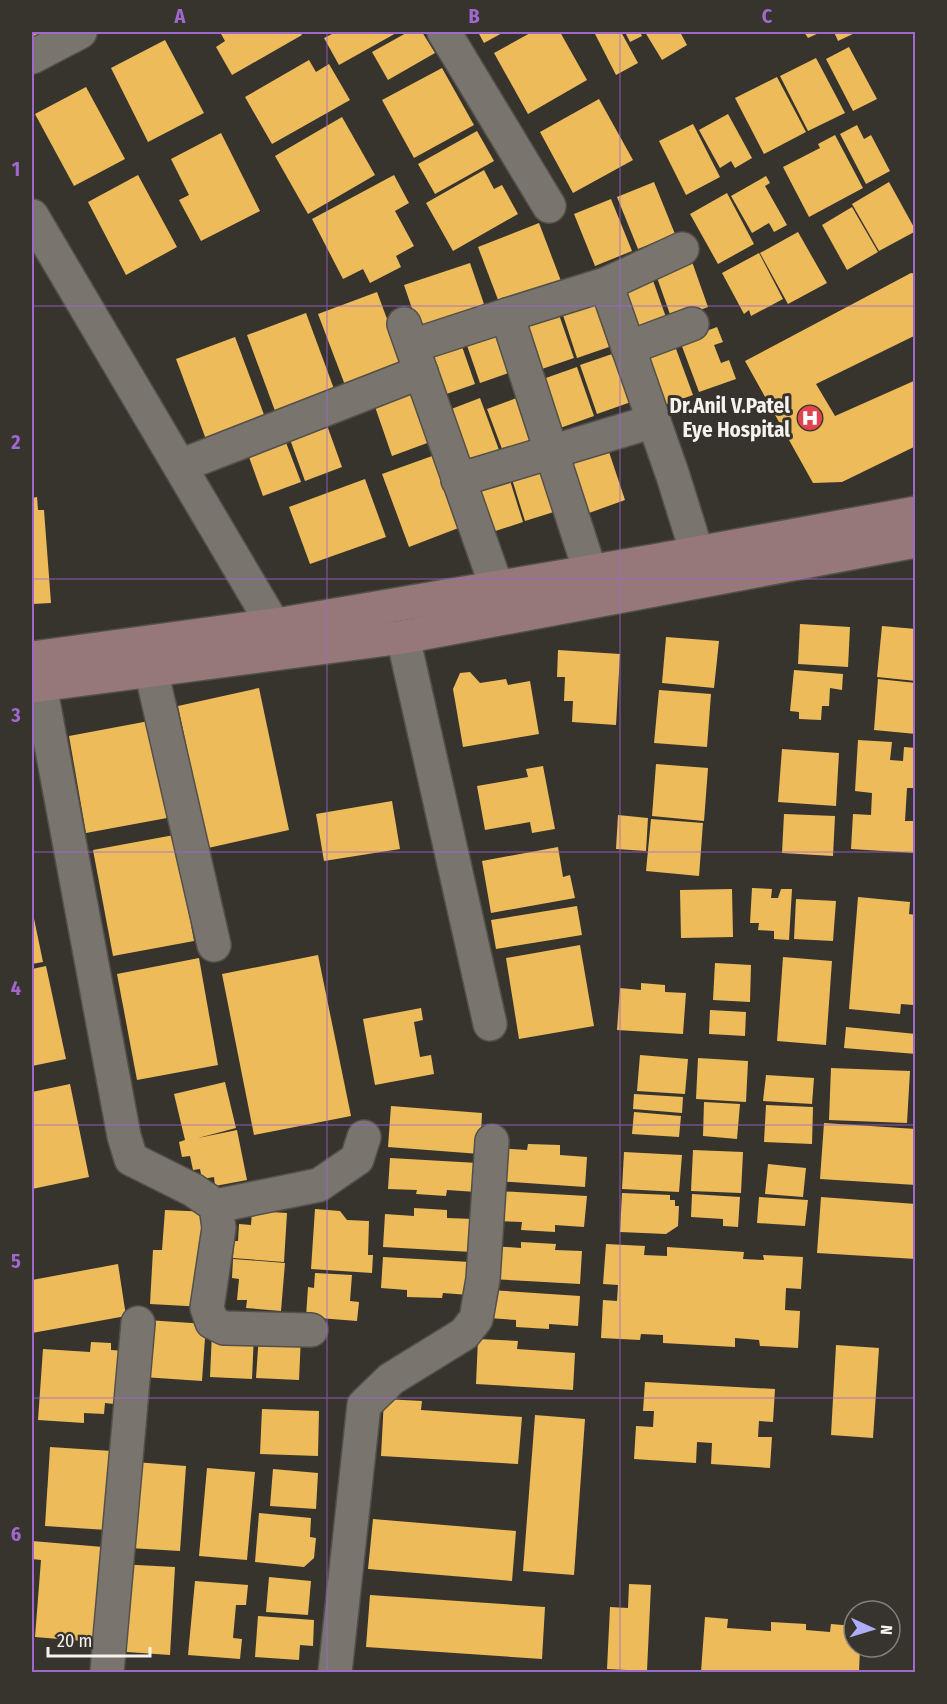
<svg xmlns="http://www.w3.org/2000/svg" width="947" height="1704" font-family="'Fira Sans Condensed',sans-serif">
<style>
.building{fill:#eebb5b}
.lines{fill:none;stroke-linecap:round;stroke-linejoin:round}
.minor-casing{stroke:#53504a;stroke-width:36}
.secondary-casing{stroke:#53504a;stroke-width:36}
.minor{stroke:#79756e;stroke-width:33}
.secondary{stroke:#977878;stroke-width:33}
.grid{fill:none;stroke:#a068cd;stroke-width:1.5;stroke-opacity:0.55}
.labels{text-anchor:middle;stroke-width:6;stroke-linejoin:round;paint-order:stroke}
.poi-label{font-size:21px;font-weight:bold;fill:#f6f3ef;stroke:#37342e;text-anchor:end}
.neatline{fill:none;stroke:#a068cd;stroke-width:2}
.grid-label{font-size:20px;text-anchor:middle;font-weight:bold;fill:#a068cd}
</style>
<rect width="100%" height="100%" fill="#37342e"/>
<g class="building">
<polygon points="32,32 46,32 32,40"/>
<polygon points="220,32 300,32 302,35 232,75 216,47 225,41"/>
<polygon points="336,32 398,32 339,65 324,38"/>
<polygon points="408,32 422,32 435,53 388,80 372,52"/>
<polygon points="478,32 504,32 484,43"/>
<polygon points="532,32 560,32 587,80 528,114 494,53"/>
<polygon points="594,32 621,32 638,63 616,75"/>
<polygon points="625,32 640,32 642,36 630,42"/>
<polygon points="645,32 680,32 687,45 662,60"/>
<polygon points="804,32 821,32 808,38"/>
<polygon points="834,32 857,32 838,41"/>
<polygon points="165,40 204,113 148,142 111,68"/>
<polygon points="849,47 877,99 853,111 826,59"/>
<polygon points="816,58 845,113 808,131 780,76"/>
<polygon points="309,60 316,72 329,64 350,100 272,144 245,97"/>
<polygon points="442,68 474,125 414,158 382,100"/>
<polygon points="777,77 806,132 764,154 735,98"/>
<polygon points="86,87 125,159 74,186 35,114"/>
<polygon points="599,99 633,160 573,193 540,132"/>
<polygon points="728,114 752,158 735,168 731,161 720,168 699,130"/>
<polygon points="342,117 375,175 308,214 275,156"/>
<polygon points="693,124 720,177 686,195 659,141"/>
<polygon points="857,125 864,139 871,135 890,171 866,184 840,134"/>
<polygon points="477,131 494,161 435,194 418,164"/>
<polygon points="221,133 260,211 201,241 179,200 189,195 171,159"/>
<polygon points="835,135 863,188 809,217 783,167 820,148 818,144"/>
<polygon points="484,170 494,189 502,185 518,214 453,251 426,203"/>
<polygon points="138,175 177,247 126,275 88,202"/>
<polygon points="394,175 409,203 395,211 414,246 396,256 401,267 370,283 363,269 343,279 312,219"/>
<polygon points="766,176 770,183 765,186 787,225 774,232 769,223 752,233 731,196"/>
<polygon points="654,182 675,234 638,249 617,197"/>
<polygon points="889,182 916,231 879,251 852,204"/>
<polygon points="727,193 754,244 718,264 690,214"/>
<polygon points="611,199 632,251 595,266 574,214"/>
<polygon points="852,207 878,252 847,270 822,225"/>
<polygon points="539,223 561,281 500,305 478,247"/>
<polygon points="798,232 827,283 788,304 760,253"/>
<polygon points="759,253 783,299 751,316 749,310 744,314 722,273"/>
<polygon points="690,256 708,307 672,320 654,269"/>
<polygon points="470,263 486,310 420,332 404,285"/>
<polygon points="650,272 668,323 632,336 614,285"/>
<polygon points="911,273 916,274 916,335 816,384 835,416 916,380 916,446 842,482 813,483 745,361"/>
<polygon points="377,292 406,370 348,393 318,314"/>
<polygon points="594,299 609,347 577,358 561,309"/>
<polygon points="557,309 574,358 539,370 523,321"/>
<polygon points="306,313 337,397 278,419 247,335"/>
<polygon points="497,322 514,371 480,383 463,334"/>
<polygon points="717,327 723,342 714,345 721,363 729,360 736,379 699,392 680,341"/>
<polygon points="458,335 475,384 435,398 418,348"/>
<polygon points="235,337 266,420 207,442 176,359"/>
<polygon points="672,338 693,395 656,408 636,351"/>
<polygon points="615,353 631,402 597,414 580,365"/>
<polygon points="577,367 594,416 560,428 543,379"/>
<polygon points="409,384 430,442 392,456 372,398"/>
<polygon points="519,397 536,445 505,457 487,409"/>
<polygon points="480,398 502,458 462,472 441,413"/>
<polygon points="324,417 342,467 305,481 287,431"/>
<polygon points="282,432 301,482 263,496 245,446"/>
<polygon points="608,449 625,500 589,513 571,463"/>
<polygon points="435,455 461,527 409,547 382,474"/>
<polygon points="542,465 557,511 525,521 511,476"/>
<polygon points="506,468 523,522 483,535 466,481"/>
<polygon points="365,479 386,537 310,564 289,507"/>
<polygon points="37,497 38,510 44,510 51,603 32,604 32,498"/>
<polygon points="800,624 850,627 848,667 798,664"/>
<polygon points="882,626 916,629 916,681 877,677"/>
<polygon points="666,637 719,641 714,688 662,683"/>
<polygon points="558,650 620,654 616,725 572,722 573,701 564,701 565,677 557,677"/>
<polygon points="794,670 843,674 842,690 830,688 829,706 822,706 821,720 799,719 799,712 790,711"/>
<polygon points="470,672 480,683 506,679 508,685 530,681 539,734 463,747 453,689 460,673"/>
<polygon points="878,679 916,683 916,734 874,730"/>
<polygon points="259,688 289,830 208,848 178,706"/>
<polygon points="659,690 711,694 707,747 654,743"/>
<polygon points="149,721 167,818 86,833 69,736"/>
<polygon points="858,740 892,742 890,760 903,761 904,747 916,748 916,788 907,788 905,821 916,821 916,853 851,849 853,814 871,815 872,793 855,791"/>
<polygon points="782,749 839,753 836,806 778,802"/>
<polygon points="656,764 708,768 704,821 652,816"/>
<polygon points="543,766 555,829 532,833 530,822 485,830 477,786 528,777 526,769"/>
<polygon points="392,801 400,849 324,861 316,814"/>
<polygon points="784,814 835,816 833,856 782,853"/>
<polygon points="618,815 648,818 646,851 616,849"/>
<polygon points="651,819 703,823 699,876 646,871"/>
<polygon points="174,835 194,941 113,956 93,850"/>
<polygon points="558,847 563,877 570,875 575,898 491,913 482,861"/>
<polygon points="752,888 772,889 771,898 778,898 781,889 792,889 789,940 774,939 774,931 758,930 759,923 750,923"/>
<polygon points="732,889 733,937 681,938 680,890"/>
<polygon points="858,897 910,902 909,914 916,915 916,971 913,1005 901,1004 900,1014 849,1009"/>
<polygon points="796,899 836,901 833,941 794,939"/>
<polygon points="577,906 582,935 496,949 491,920"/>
<polygon points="32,909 43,962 32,964"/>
<polygon points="580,945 594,1026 519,1039 506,958"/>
<polygon points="318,955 351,1116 254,1135 222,974"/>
<polygon points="783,957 832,961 826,1045 777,1041"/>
<polygon points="199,958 218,1065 137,1080 117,974"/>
<polygon points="715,963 751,965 750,1002 713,1000"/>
<polygon points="46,966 66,1059 32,1066 32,969"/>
<polygon points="641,983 665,985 665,992 686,993 683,1034 617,1030 620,988 641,990"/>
<polygon points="421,1008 423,1020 414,1022 420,1057 431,1055 434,1074 375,1085 363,1019"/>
<polygon points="710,1010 746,1012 745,1036 709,1034"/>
<polygon points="846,1027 916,1034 916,1054 844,1048"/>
<polygon points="640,1055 688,1059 685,1094 637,1091"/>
<polygon points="698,1058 748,1061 746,1102 696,1099"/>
<polygon points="831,1068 910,1071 907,1123 829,1120"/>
<polygon points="766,1075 814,1078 812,1104 763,1101"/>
<polygon points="225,1082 236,1128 198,1138 237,1130 247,1180 215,1186 214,1177 202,1179 200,1169 193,1170 190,1156 182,1157 179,1142 185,1140 174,1094"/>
<polygon points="70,1084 89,1177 32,1189 32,1092"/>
<polygon points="634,1094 683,1097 682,1113 633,1109"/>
<polygon points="704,1102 740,1104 737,1139 703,1136"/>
<polygon points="766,1105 813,1107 812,1144 764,1142"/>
<polygon points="391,1106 482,1113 480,1154 388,1147"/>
<polygon points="634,1112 681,1116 679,1137 632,1134"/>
<polygon points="824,1123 916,1129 916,1185 820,1179"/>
<polygon points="528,1144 560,1145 560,1155 587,1157 585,1187 496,1181 497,1148 527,1150"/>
<polygon points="693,1150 743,1152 741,1193 691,1191"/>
<polygon points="624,1152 682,1155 679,1192 622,1189"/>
<polygon points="390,1158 478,1163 476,1192 447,1190 446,1196 416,1194 417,1190 388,1189"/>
<polygon points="768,1164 806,1168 803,1197 765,1194"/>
<polygon points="497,1191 587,1196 584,1227 555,1225 555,1232 521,1230 522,1222 495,1221"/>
<polygon points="622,1193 670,1195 670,1200 675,1200 675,1206 679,1206 678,1226 666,1234 620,1232"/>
<polygon points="692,1194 740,1197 738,1227 723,1226 723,1219 691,1217"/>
<polygon points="759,1197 808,1200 805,1226 757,1223"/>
<polygon points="821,1197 916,1204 916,1259 817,1253"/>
<polygon points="414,1208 447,1210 447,1218 474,1219 472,1252 383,1247 385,1214 414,1216"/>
<polygon points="315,1209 340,1211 347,1220 369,1221 368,1255 373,1255 372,1273 311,1269"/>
<polygon points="165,1210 210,1212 205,1307 150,1304 153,1250 162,1250"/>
<polygon points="252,1211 287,1213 284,1262 233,1258 234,1241 238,1241 239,1224 251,1225"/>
<polygon points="521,1242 556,1244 555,1250 582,1251 580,1284 491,1279 492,1246 521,1248"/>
<polygon points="606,1244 645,1246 644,1255 667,1256 667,1247 744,1252 743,1259 764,1260 763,1255 803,1257 801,1289 786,1288 785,1310 800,1311 798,1348 760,1346 759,1340 735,1338 735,1347 663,1343 663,1335 641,1334 640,1340 601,1338 603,1300 617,1301 618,1285 603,1284"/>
<polygon points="383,1257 470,1262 469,1295 443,1293 442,1298 407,1297 407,1290 381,1288"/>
<polygon points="233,1259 285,1263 281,1311 246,1308 247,1300 237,1300 239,1279 232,1278"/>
<polygon points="118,1264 126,1316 32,1333 32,1280"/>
<polygon points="315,1273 352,1275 350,1301 359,1302 357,1321 306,1317 308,1287 314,1288"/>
<polygon points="490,1290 580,1296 578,1326 549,1324 549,1329 516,1327 516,1320 489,1318"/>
<polygon points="147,1320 206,1324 202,1381 143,1377"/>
<polygon points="212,1332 254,1334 252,1379 210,1377"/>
<polygon points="259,1334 301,1336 299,1380 256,1378"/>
<polygon points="478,1339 518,1341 517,1349 575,1353 573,1390 476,1384"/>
<polygon points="91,1342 111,1343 111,1350 127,1351 123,1405 105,1403 104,1414 84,1413 84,1423 38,1420 43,1349 90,1352"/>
<polygon points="836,1345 879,1348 873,1438 831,1435"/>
<polygon points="645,1382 775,1389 773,1422 759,1421 758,1437 772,1437 770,1468 711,1464 712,1443 697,1442 696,1463 634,1459 636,1426 653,1427 654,1411 643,1411"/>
<polygon points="384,1399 422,1401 421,1410 522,1417 518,1464 381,1456"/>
<polygon points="262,1409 319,1411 318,1456 260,1454"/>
<polygon points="535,1415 585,1419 574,1575 523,1571"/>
<polygon points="50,1447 112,1451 107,1530 45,1526"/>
<polygon points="135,1462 186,1466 180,1551 129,1548"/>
<polygon points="207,1468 255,1472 247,1560 199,1556"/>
<polygon points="273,1469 318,1473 316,1509 270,1506"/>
<polygon points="259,1513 311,1518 310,1537 316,1538 314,1558 304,1567 255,1562"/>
<polygon points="373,1519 516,1531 512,1581 368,1569"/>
<polygon points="32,1541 103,1547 95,1642 35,1637 41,1560 32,1559"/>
<polygon points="118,1564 175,1567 170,1655 113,1651"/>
<polygon points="269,1577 311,1581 308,1615 266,1612"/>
<polygon points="195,1581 248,1585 246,1605 236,1605 233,1638 242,1639 240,1659 188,1655"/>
<polygon points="629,1584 651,1585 647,1671 607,1669 610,1607 628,1608"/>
<polygon points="370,1595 545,1607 542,1659 366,1647"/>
<polygon points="258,1616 314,1620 313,1646 300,1645 299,1660 255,1657"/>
<polygon points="705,1617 728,1619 727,1628 771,1631 771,1622 806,1624 806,1630 830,1632 831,1624 854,1626 854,1647 860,1647 859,1672 701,1672"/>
</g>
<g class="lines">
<g class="minor-casing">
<g id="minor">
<polyline points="444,32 549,206"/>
<polyline points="32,57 80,32"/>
<polyline points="32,216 274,626 289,647"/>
<polyline points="606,284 682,249"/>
<polyline points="404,324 497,588"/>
<polyline points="412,346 507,315"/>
<polyline points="628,348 692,324"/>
<polyline points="180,466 421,372"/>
<polyline points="458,480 654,421"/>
<polyline points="590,571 507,315 606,284 673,476 697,553"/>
<polyline points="403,637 490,1024"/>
<polyline points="151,670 214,945"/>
<polyline points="40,685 124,1136 131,1159 193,1190 216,1206 219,1228 207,1308 212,1322 224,1328 311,1330"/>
<polyline points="216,1206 319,1185 357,1159 364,1137"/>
<polyline points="107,1672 138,1323"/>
<polyline points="335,1672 364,1405 391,1379 464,1334 476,1319 483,1279 492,1141"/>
</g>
</g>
<g class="secondary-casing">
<g id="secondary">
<polyline points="32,658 288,623 659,560 916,513"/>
<polyline points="32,686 403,637 916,541"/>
</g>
</g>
<use href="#minor" class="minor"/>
<use href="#secondary" class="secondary"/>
</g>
<path class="grid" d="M327 32V1672M620 32V1672M32 306H916M32 579H916M32 852H916M32 1125H916M32 1398H916"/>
<defs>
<g id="hospital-disc" transform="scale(1.35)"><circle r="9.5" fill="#e0444e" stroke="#37342e"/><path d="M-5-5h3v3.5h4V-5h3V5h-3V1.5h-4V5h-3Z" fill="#fff"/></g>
</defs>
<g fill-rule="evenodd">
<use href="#hospital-disc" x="810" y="418"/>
</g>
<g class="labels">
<g class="poi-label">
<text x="790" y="413">Dr.Anil V.Patel<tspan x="790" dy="24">Eye Hospital</tspan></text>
</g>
</g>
<rect width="947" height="1704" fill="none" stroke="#37342e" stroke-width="66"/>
<g transform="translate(872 1629) rotate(94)"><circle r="28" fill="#37342e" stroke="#83807b" stroke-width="1.5"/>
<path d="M0-4.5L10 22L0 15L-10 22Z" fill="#adaffb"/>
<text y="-9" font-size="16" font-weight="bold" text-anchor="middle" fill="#f6f3ef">N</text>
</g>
<path d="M48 1647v9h102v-9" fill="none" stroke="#f6f3ef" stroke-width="3"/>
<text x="57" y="1647" font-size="18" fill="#f6f3ef" stroke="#37342e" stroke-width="4.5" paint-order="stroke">20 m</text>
<rect x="33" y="33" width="881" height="1638" class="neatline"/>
<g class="grid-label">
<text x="180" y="23">A</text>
<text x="474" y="23">B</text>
<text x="767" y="23">C</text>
<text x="16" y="176">1</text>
<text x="16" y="449">2</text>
<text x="16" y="722">3</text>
<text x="16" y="995">4</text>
<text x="16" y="1268">5</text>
<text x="16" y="1541">6</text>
</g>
</svg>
